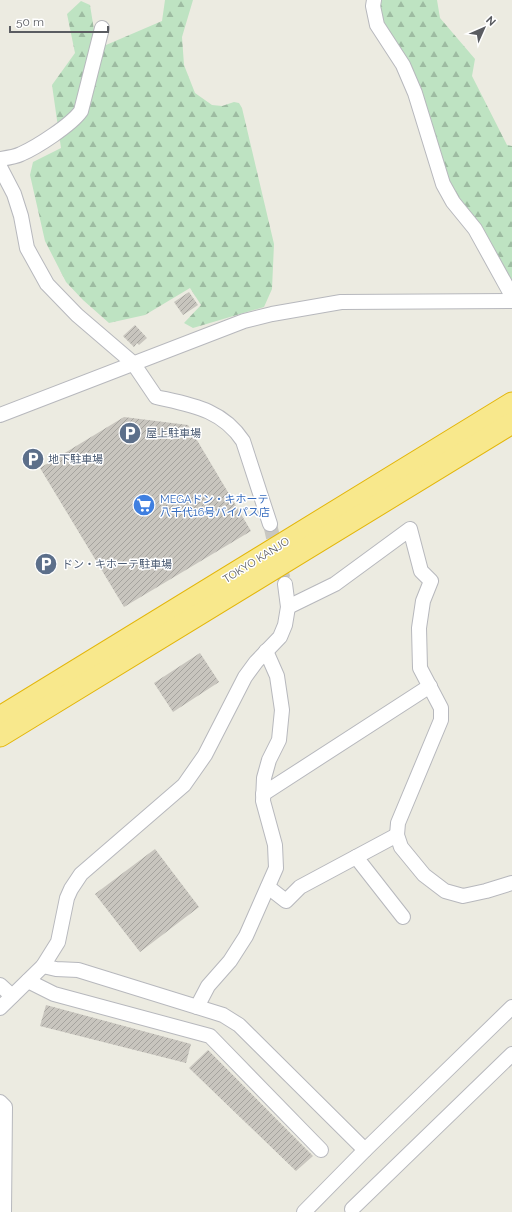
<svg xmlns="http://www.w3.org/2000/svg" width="512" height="1212" font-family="Raleway,'Noto Sans JP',sans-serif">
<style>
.forest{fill:url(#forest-firs)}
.building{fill:url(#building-hatch)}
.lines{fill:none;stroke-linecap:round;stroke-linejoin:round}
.minor-tunnel{stroke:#c8c7c1;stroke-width:14;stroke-dasharray:14 7;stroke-linecap:butt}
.minor-casing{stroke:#b7b8bd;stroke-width:16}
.highway-casing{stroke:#e3b60a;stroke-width:23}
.minor{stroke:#fff;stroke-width:14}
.highway{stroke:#f8e88c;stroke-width:21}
.labels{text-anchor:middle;stroke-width:3;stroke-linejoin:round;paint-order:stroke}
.service-label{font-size:11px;fill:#4e5e75;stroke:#fff;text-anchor:start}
.shop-label{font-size:11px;fill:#366cbe;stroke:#fff;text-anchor:start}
.street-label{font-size:11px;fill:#5a5c61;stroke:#fff}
</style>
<defs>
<pattern id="forest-firs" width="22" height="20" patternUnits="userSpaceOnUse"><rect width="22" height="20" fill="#bee3c2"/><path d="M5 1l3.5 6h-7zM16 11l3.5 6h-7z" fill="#9dbba1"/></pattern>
<pattern id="building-hatch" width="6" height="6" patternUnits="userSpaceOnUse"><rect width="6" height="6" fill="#c8c5be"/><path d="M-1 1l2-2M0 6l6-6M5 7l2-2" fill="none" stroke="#a5a39e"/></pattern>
</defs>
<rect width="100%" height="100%" fill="#ecebe1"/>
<g class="forest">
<polygon points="165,0 193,0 182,37 184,65 195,93 212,105 222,106 234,102 239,103 242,108 274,244 272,289 264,307 193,328 184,323 201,305 190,288 145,315 109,323 83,300 66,282 45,241 30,175 33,162 61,148 52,85 75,53 67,14 81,1 90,5 94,30 106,45 162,21"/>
<polygon points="379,0 437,0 440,18 475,59 472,76 507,145 512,146 512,283 456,200 385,31 378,7"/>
</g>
<g class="building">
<polygon points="189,292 198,305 183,315 174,302"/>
<polygon points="135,325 147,338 139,345 137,343 134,347 123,336"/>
<polygon points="124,417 188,425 251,531 124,607 40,468"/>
<polygon points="200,653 219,682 173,712 154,683"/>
<polygon points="155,849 199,907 140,952 95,894"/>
<polygon points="46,1005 191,1044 186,1063 40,1026"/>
<polygon points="208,1050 313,1156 296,1171 189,1068"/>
</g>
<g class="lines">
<polyline class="minor-tunnel" points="270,524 277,555 285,584"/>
<g class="minor-casing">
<g id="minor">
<polyline points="374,0 373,6 377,25 403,65 415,93 443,184 453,202 475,229 512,296"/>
<path d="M0 159C7 158 15 157 21 154 37 147 71 125 81 111L102 28"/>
<path d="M0 167 14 194 21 216 27 248 47 284 77 315 133 363 156 397C191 405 222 409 243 441L270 524"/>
<polyline points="0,415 244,321 272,314 341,302 512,301"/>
<polyline points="288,607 335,584 410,529 421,571 431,581 423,601 419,628 420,668 441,708 441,720 398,823 397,835 401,847 424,875 445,891 463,896 486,891 512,883"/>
<polyline points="263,794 430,686"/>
<polyline points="356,857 403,917"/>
<polyline points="268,887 286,901 300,887 397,835"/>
<polyline points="43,966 56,969 78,970 223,1015 239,1025 365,1150"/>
<polyline points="28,981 54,994 210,1036 321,1150"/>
<polyline points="0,985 12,996"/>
<polyline points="197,1007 208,986 230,961 246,936 276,868 275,845 263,801 264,778 269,760 279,740 282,710 277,676 266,651"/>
<polyline points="0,1008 43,966 58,942 67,898 71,889 81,874 184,785 205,755 245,677 256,662 280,637 285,625 288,607 285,584"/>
<polyline points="0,1102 5,1107 4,1212"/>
<polyline points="352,1209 512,1054"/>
<polyline points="304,1212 365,1150 512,1007"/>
</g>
</g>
<g class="highway-casing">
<g id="highway">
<polyline points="0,717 512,403"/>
<polyline points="0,736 512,423"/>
</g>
</g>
<use href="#minor" class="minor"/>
<use href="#highway" class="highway"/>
</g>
<defs>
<g id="parking-disc" transform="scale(1.15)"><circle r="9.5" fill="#5c6f8a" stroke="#fff"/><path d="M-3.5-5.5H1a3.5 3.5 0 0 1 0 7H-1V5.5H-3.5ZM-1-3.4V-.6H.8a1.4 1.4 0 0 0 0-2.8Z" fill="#fff"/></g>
<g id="supermarket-disc" transform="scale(1.15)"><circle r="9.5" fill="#3f7fe0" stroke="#fff"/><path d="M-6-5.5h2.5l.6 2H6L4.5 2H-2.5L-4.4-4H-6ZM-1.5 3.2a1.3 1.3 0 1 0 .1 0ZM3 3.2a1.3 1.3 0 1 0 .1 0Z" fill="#fff"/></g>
</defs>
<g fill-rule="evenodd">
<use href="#parking-disc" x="130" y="433"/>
<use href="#parking-disc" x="33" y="459"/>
<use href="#supermarket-disc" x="144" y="505"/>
<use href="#parking-disc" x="46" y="564"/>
</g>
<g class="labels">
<g class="service-label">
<text x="146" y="437">屋上駐車場</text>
<text x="48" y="463">地下駐車場</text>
<text x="62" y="568">ドン・キホーテ駐車場</text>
</g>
<g class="shop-label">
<text x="160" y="503">MEGAドン・キホーテ<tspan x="160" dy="13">八千代16号バイパス店</tspan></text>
</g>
<g class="street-label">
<text transform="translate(256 560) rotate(-32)" y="4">TOKYO KANJO</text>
</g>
</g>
<g transform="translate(484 28) rotate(45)" stroke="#ffffff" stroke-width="3" paint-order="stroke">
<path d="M0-3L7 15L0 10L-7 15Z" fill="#5a5c61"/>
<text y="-6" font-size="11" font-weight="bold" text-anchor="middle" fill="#5a5c61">N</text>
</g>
<path d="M10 26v6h98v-6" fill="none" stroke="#5a5c61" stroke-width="2"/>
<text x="16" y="26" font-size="12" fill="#5a5c61" stroke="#ffffff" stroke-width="3" paint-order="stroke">50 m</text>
</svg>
